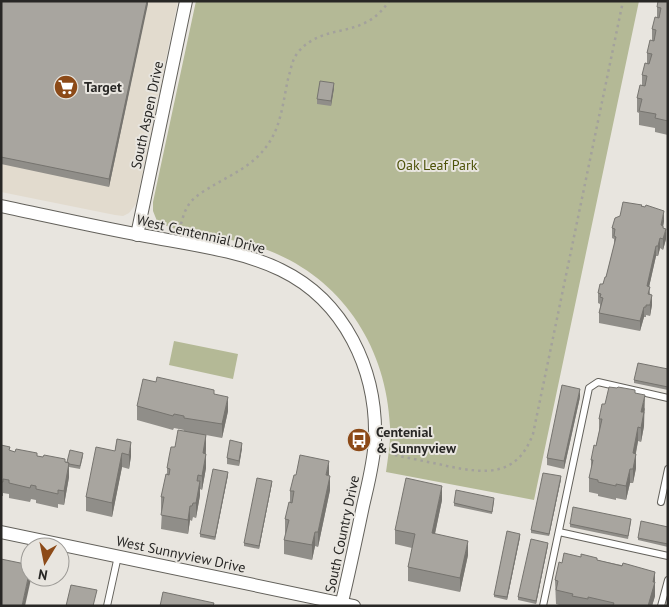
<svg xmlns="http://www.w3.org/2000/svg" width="669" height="607" font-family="'PT Sans',sans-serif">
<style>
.built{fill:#e2dbce}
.green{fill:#b4b996}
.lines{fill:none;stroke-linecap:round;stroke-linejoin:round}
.service-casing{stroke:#63615b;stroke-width:8}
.minor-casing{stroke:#63615b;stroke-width:14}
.path{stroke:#a3a19c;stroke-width:2.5;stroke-dasharray:2.5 4;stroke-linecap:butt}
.service{stroke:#fff;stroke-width:6}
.minor{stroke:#fff;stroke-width:12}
.wall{fill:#908e89}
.shaded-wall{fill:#76746f}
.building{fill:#a8a59f;stroke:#76746f}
.labels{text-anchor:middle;stroke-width:4;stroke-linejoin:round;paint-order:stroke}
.poi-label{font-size:14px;font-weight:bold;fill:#282725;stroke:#e8e5df;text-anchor:start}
.street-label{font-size:14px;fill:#282725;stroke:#e8e5df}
.park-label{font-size:14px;fill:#4d5208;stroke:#e8e5df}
</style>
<rect width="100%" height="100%" fill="#e8e5df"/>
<polygon class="built" points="1,1 178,1 136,204 129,213 123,216 115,215 1,192"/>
<g class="green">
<path d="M196 1H639L534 500 386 472C388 457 391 441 390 426 386 338 332 265 245 243 222 237 174 233 157 221L153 211V202Z"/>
<polygon points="174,341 238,354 233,379 169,365"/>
</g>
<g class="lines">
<g class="service-casing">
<g id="service">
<polyline points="661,502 668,469"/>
<polyline points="559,532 668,556"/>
<polyline points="107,606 118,556"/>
<polyline points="543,606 589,388 598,382 668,398"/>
<polyline points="661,606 668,580"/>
</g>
</g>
<g class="minor-casing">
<g id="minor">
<path d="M1 206C49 216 97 227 146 236 188 244 243 251 281 270 345 301 377 370 375 439 374 462 368 484 363 506 356 539 349 573 341 606"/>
<polyline points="137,235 186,1"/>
<polyline points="1,532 354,606"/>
</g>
</g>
<g class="path">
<path d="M181 224C183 217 185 209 190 203 196 195 206 190 214 185 233 174 253 165 266 147 281 128 283 102 288 79 291 69 292 59 299 51 326 21 363 41 389 1"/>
<path d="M395 455C412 459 430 462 447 466 486 474 517 477 533 434L623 1"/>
</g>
<use href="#service" class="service"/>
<use href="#minor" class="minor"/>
</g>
<g class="wall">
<polygon points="1,1 148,1 109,187 1,164"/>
<polygon points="668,1 668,135 655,132 655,128 639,125 639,113 637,112 637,98 642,86 642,75 647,63 647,53 652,41 652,29 657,17 657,7"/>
<polygon points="334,88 331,106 317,104 317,99"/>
<polygon points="642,206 664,221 663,229 666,239 663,250 660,248 658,256 656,256 649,287 652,305 650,316 646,315 646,317 644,317 640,331 599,323 599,313 600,307 600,304 598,303 598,293 606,277 614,246 614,239 612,238 612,228 620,216"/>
<polygon points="668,369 668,390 634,383 634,380"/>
<polygon points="635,393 645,409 644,413 644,426 641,442 638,441 636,453 636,468 633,483 630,483 626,500 616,498 616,500 598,496 598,494 589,492 589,478 591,473 591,460 596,446 599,432 599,419 605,404"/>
<polygon points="214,394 228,411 222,438 206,435 206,468 202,490 200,489 200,495 196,518 193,517 192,521 190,520 188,534 161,529 162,511 161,511 161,497 167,474 167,468 175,447 184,430 174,428 173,430 137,420 137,406"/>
<polygon points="580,397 564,469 547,465 547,458"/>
<polygon points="117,439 131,456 129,469 122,467 112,517 86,511 86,497 115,451"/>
<polygon points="1,445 10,451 67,462 83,456 80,469 69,467 69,477 64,505 58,504 58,508 36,503 36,500 31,499 30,502 9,498 9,494 3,493 3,496 1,496"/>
<polygon points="242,448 239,466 227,464 227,458"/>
<polygon points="228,475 215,540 200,537 200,534"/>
<polygon points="329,476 330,490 318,547 315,546 312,560 284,554 284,540 286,534 285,533 285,519 290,503 290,491"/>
<polygon points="561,479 549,536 531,533 531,530"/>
<polygon points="272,483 259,549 244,546 244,543"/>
<polygon points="442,500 435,534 468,555 460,592 408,581 408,567 412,548 395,544 395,530"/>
<polygon points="494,501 492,514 454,506 454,503"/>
<polygon points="631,521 628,539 570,527 570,524"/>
<polygon points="668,527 668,547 638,540 638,538"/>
<polygon points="520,537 507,600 494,597 494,595"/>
<polygon points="548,545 536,604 518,600 518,597"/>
<polygon points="597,560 655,572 655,596 652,606 562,606 556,604 555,580 562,563"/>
</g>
<g class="shaded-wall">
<polygon points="147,1 148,1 148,4 109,187 109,179"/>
<polygon points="334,83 334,88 331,106 331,101"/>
<polygon points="664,211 664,221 661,235 661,225"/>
<polygon points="666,229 666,239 663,250 663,239"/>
<polygon points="660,238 660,248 658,256 658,246"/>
<polygon points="656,246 656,256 647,296 647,286"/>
<polygon points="652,295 652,305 650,316 650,305"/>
<polygon points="644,307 644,317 640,331 640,321"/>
<polygon points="580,389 580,397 564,469 564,461"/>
<polygon points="645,395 644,426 641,442 641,412"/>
<polygon points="228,397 228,411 222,438 222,424"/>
<polygon points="638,427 638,441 633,467 633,453"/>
<polygon points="206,435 206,449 203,467 203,453"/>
<polygon points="131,442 131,456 129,469 129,455"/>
<polygon points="242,443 242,448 239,466 239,461"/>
<polygon points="122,453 122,467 112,517 112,503"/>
<polygon points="206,454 206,468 202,490 202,476"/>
<polygon points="636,454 636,468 633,483 633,469"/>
<polygon points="329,461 329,475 326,475"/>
<polygon points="69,463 69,477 64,505 64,491"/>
<polygon points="630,469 630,483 626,500 626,486"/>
<polygon points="228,472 228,475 215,540 215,537"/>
<polygon points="330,476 330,490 318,547 318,532"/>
<polygon points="561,476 561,479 549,536 549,534"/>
<polygon points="200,481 200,495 196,518 196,503"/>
<polygon points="272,481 272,483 259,549 259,546"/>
<polygon points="442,486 442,500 432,547 432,533"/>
<polygon points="190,506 190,520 188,534 188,520"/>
<polygon points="315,532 315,546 312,560 312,545"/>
<polygon points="520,534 520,537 507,600 507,597"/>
<polygon points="468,541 468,555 460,592 460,578"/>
<polygon points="548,543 548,545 536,604 536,601"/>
<polygon points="30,569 31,579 25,606 22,606"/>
<polygon points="655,572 655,596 652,606 648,606"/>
</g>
<g class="building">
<polygon points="1,1 147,1 109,179 1,157"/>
<polygon points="658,1 668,1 668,121 655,118 656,114 639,111 642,99 637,98 640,85 645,86 647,76 642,75 645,63 649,64 652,54 647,53 650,40 654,41 656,30 652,29 655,17 659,18 661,8 657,7"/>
<polygon points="320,81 334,83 331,101 317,99"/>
<polygon points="623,202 642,205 641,206 645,207 646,205 664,211 661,225 663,226 663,228 666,229 663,239 660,238 658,246 656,246 647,286 650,287 648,294 652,295 650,305 646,305 646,307 644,307 640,321 599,313 603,298 600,297 601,294 598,293 600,284 603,284 605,277 606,277 616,237 614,236 615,229 612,228 615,218 620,216"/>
<polygon points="638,363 668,369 668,387 634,380"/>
<polygon points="157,377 214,390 214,394 228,397 222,424 184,418 184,416 174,414 173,416 137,406 143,379 156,382"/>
<polygon points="562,385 580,389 564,461 547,458"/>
<polygon points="609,387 617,388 618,387 635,390 635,393 645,395 641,412 644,412 641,428 638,427 633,453 636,454 633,469 630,469 626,486 616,484 616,486 598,482 598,480 589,478 593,460 591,460 594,445 596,446 602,419 599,419 602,404 605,404"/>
<polygon points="178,430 206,435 203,453 206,454 202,476 198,475 197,481 200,481 196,503 193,503 192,506 190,506 188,520 161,515 164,497 161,497 166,474 169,475 170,469 167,468 169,457 171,447 175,447"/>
<polygon points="117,439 131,442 129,455 122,453 112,503 86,497 96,447 115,451"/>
<polygon points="230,440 242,443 239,461 227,458"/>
<polygon points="1,445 10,447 9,450 15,452 16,449 37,453 37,456 43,457 44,455 65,459 65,462 69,463 64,491 58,490 58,494 36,489 36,486 31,485 30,488 9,483 9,480 3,479 3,482 1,482"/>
<polygon points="70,450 83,453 80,466 69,464 69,463 67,462"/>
<polygon points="300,455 329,461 326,475 330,476 318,532 315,532 312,545 284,540 289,520 285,519 289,502 292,503 294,491 290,491 294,475 296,475"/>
<polygon points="213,469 228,472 215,537 200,534"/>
<polygon points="543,473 561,476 549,534 531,530"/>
<polygon points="257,478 272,481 259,546 244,543"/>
<polygon points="406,478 442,486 432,533 468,541 460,578 408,567 415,534 395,530"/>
<polygon points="456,490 494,498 492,512 454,503"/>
<polygon points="573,507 631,519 628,536 570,524"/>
<polygon points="641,521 668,527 668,544 638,538"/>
<polygon points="507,531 520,534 507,597 494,595"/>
<polygon points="531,539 548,543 536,601 518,597"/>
<polygon points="564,553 581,557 581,554 597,558 597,560 622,566 623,563 655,572 653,582 655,582 648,606 617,606 613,605 614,603 588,597 588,599 572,596 573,594 556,590 558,581 555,580 559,562 562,563"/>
<polygon points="1,559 30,565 30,569 22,606 1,606"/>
<polygon points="71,585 97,590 93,606 66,606"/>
<polygon points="163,592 214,603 213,606 160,606"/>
</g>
<defs>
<g id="supermarket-disc" transform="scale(1.25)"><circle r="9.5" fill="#8c4a18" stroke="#e8e5df"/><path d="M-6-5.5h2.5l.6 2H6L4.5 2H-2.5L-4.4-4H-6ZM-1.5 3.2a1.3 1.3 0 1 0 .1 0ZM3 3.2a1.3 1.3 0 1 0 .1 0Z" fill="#fff"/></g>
<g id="bus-disc" transform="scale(1.25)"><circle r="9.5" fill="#8c4a18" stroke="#e8e5df"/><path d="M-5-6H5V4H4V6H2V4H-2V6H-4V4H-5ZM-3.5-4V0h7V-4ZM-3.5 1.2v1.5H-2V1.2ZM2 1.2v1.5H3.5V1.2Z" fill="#fff"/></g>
</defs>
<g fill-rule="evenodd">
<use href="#supermarket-disc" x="66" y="87"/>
<use href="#bus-disc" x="359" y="440"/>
</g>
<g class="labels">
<g class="poi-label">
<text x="84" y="92">Target</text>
<text x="376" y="437">Centenial<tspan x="376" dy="16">&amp; Sunnyview</tspan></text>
</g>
<g class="street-label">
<text transform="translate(147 115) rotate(-78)" y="5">South Aspen Drive</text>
<text transform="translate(201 234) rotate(13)" y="5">West Centennial Drive</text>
<text transform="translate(342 534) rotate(-78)" y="5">South Country Drive</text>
<text transform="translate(181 554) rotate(12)" y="5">West Sunnyview Drive</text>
</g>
<g class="park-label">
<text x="437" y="170">Oak Leaf Park</text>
</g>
</g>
<rect width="669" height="607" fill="none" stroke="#282725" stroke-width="5"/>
<g transform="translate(45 562) rotate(190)"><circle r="24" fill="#e8e5df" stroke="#9b9995"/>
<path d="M0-4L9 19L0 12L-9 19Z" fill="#8c4a18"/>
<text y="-8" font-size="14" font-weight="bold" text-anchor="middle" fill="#282725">N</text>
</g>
</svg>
